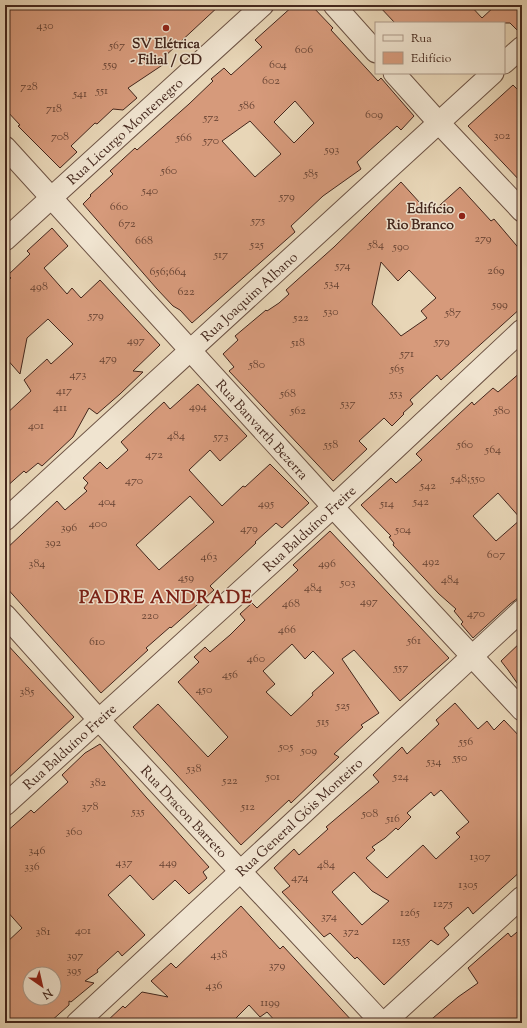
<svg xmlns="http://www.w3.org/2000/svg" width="527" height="1028" font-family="'Sorts Mill Goudy',serif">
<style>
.building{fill:#d69a7b;stroke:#44271d;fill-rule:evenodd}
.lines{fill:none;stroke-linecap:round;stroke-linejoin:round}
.minor-casing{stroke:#6d5344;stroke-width:23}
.minor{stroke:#f0e4d0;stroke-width:21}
.poi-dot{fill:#8f2418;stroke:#f0e4d0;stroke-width:1.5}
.labels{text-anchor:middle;stroke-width:3;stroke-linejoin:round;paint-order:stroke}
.number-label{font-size:12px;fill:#684434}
.poi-label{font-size:14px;font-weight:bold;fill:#44271d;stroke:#f0e4d0}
.street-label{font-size:14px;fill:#44271d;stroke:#f0e4d0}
.district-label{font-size:18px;font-weight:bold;letter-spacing:1px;fill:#7a1f14;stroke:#f0e4d0}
</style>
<rect width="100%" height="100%" fill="#e8d6b7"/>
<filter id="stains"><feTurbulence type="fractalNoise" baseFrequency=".005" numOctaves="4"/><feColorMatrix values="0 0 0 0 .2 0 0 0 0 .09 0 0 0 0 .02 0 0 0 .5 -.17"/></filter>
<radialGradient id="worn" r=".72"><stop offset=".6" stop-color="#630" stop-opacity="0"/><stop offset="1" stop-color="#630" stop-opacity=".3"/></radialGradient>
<g class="building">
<polygon points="5,5 220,5 163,58 167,62 128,88 137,98 123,110 113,109 97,124 95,123 71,146 77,152 60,168 18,126 20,125 5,109"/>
<path d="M294 5H311L333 28 331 30 378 81 381 78 414 116 401 130 397 126 369 151 357 162 361 169 323 196 291 226 295 232 192 323 180 310 173 306 157 289 83 204 91 196 90 195 113 174 110 171 135 148 137 150 189 104 213 81 211 79 224 68 231 75 262 47 255 40ZM295 101 314 123 294 143 274 122ZM250 121 281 154 255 177 222 141Z"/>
<polygon points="378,5 470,5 482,18 496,5 522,5 522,35 510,23 395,23"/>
<polygon points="513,85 522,94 522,183 468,126"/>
<path d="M401 182 430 214 460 187 491 221 494 219 522 252V307L441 380 437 375 410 400 413 404 403 413 404 414 392 426 384 418 359 441 367 449 333 481 229 371 234 367 223 354 238 340 235 336 266 310 267 311 279 303 289 294 286 290 334 247ZM381 262 398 281 409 270 436 298 421 311 427 318 401 336 372 304Z"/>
<polygon points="52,228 68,246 44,268 67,294 72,288 81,298 100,280 160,345 133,371 143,372 120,394 97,414 89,408 73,437 42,466 38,463 26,473 24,471 5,488 5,415 31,391 24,380 47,359 51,364 73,344 48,319 27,338 20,374 5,357 5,283 11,278 8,275 30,254 27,251"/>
<path d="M522 371V595L510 604 473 638 461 624 463 622 454 611 456 609 439 594 393 545 394 543 389 537 391 536 361 505 391 478 396 483 422 460 416 454 472 402 474 405 493 388 498 392ZM498 493 521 519 496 541 473 516Z"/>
<path d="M198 384 247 436 220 461 210 450 189 470 222 506 243 486 245 487 270 464 309 503 282 528 276 523 255 542 256 543 210 586 214 590 171 628 170 627 146 648 148 650 101 693 5 586V550L57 501 65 510 87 491 84 488 88 483 83 478 100 462 107 469 128 450 121 442 164 402 170 409ZM190 496 214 522 159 570 136 545Z"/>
<path d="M330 531 449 658 400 701 354 650 342 659 379 713 361 725 363 727 334 754 339 757 291 803 289 800 241 845 133 727 158 704 208 757 228 737 178 682 199 662 194 657 205 647 210 652 230 635 245 620 240 614 252 603 257 608 298 570 293 565ZM292 644 305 659 313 651 334 673 312 693 313 695 291 716 266 692 275 684 263 671Z"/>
<polygon points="522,641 522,690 508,670 501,661"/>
<polygon points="5,642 74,717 5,781"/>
<path d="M455 703 478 729 487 721 494 730 504 720 522 739V870L473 914 468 907 444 928 449 935 438 945 431 940 384 985 357 957 355 959 330 933 324 937 282 892 290 886 274 868 294 849 299 855 328 829 326 827 379 782 373 775 402 747 407 754 439 724 436 720ZM441 790 469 822 456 833 460 837 436 859 423 845 387 878 366 858 375 850 372 847 385 838 396 828 398 830 411 817 407 813 431 792 434 796ZM354 872 372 891 389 901 362 925 332 892Z"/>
<path d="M100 744 146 797 209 867 203 872 207 878 189 894 175 880 153 900 130 875 108 895 145 935 122 956 118 951 97 970 98 972 85 981 94 983 71 1002 69 1001V1005L49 1023H5V944L22 928 5 909V833L31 810 34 813 68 782 62 775 85 753ZM30 974H54V998H30Z"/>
<polygon points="241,906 280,949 283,946 354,1023 277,1023 267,1012 260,1017 249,1005 231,1023 105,1023 123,1006 125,1008 142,992 168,997 151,981 171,963 176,968"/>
<polygon points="522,928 522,1023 427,1023 458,997 478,983 468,968 508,933 511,937"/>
</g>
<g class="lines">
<g class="minor-casing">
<g id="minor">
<polyline points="334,5 376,52"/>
<polyline points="504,63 522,47"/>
<polyline points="394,73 439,123 522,211"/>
<path id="s1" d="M5 147 333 507 522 710"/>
<path id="s2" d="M5 240 263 5"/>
<path id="s3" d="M5 520 493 73"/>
<path id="s4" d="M5 615 99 720 382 1023"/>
<path id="s5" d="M5 805 333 507 522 330"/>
<path id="s6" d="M77 1023 522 610"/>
<polyline points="384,1023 522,897"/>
</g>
</g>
<use href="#minor" class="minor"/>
</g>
<g class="poi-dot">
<circle cx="166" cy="28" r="4"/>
<circle cx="462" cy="216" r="4"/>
</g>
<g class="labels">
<g class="number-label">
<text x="45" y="29">430</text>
<text x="117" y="49">567</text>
<text x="304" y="53">606</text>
<text x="110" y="68">559</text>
<text x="278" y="68">604</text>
<text x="271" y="84">602</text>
<text x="29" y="90">728</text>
<text x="102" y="94">551</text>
<text x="80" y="97">541</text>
<text x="247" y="109">586</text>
<text x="54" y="112">718</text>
<text x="374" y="118">609</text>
<text x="211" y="121">572</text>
<text x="502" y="139">302</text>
<text x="60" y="140">708</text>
<text x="184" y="141">566</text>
<text x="211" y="144">570</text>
<text x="332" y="153">593</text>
<text x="169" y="174">560</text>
<text x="311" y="177">585</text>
<text x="150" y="194">540</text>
<text x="287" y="200">579</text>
<text x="119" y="210">660</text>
<text x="258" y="224">575</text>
<text x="127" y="227">672</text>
<text x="483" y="242">279</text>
<text x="144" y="244">668</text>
<text x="257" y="248">525</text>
<text x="376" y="248">584</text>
<text x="401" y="250">590</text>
<text x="221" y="258">517</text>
<text x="343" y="269">574</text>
<text x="496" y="274">269</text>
<text x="168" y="275">656;664</text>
<text x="332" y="287">534</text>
<text x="39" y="290">498</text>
<text x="186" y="295">622</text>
<text x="500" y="308">599</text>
<text x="331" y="315">530</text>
<text x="453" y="316">587</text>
<text x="96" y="319">579</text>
<text x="301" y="321">522</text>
<text x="136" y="344">497</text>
<text x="442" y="345">579</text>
<text x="298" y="346">518</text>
<text x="407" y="357">571</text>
<text x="108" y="362">479</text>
<text x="257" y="368">580</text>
<text x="397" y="372">565</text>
<text x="78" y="378">473</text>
<text x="64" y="394">417</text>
<text x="288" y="397">568</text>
<text x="396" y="397">553</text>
<text x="348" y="407">537</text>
<text x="198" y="410">494</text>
<text x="60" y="411">411</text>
<text x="298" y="414">562</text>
<text x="502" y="414">580</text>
<text x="36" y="429">401</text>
<text x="176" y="439">484</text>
<text x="221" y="440">573</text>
<text x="331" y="448">558</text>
<text x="465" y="448">560</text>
<text x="493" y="453">564</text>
<text x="154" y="458">472</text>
<text x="468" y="482">548;550</text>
<text x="134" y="484">470</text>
<text x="428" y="489">542</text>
<text x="107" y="505">404</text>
<text x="421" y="505">542</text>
<text x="266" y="507">495</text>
<text x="387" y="507">514</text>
<text x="98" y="527">400</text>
<text x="69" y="531">396</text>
<text x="249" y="532">479</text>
<text x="403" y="533">504</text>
<text x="53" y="546">392</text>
<text x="496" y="558">607</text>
<text x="209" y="560">463</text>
<text x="431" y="565">492</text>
<text x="37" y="567">384</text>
<text x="327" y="567">496</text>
<text x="186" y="581">459</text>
<text x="450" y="583">484</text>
<text x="348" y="586">503</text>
<text x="313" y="591">484</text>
<text x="369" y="605">497</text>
<text x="291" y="607">468</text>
<text x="476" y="617">470</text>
<text x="150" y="619">220</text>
<text x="287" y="633">466</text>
<text x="414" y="644">561</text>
<text x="97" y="645">610</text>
<text x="256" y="662">460</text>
<text x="401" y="671">557</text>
<text x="230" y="678">456</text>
<text x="204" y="693">450</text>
<text x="27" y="695">385</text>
<text x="343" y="709">525</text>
<text x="323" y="725">515</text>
<text x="466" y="745">556</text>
<text x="286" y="750">505</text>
<text x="309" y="754">509</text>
<text x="460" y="761">550</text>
<text x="434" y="765">534</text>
<text x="194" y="772">538</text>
<text x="273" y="780">501</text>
<text x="401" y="780">524</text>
<text x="230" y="784">522</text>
<text x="98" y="786">382</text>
<text x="90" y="810">378</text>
<text x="248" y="810">512</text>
<text x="138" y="815">535</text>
<text x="370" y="817">508</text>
<text x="393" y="822">516</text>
<text x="74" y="835">360</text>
<text x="37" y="854">346</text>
<text x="480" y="860">1307</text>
<text x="124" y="866">437</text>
<text x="168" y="866">449</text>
<text x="326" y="868">484</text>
<text x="32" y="870">336</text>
<text x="300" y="881">474</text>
<text x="468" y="888">1305</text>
<text x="443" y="907">1275</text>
<text x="410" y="916">1265</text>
<text x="329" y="920">374</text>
<text x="83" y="934">401</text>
<text x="43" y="935">381</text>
<text x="351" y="935">372</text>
<text x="401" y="944">1255</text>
<text x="219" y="958">438</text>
<text x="75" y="959">397</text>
<text x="277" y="969">379</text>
<text x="74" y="974">395</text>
<text x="214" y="989">436</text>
<text x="270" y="1006">1199</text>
</g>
<g class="poi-label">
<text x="166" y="48">SV Elétrica<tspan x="166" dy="16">- Filial / CD</tspan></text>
<text x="454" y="213" text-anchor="end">Edifício<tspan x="454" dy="16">Rio Branco</tspan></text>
</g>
<g class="street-label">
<text dy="5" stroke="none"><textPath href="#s2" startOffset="162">Rua Licurgo Montenegro</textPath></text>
<text dy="5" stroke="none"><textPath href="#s3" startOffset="331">Rua Joaquim Albano</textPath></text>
<text dy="5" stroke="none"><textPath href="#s1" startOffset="382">Rua Banvarth Bezerra</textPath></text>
<text dy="5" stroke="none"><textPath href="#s5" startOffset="411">Rua Balduíno Freire</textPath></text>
<text dy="5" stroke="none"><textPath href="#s5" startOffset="87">Rua Balduíno Freire</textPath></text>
<text dy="5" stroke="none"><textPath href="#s4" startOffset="266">Rua Dracon Barreto</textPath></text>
<text dy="5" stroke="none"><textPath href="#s6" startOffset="303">Rua General Góis Monteiro</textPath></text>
</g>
<g class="district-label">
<text x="166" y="603">PADRE ANDRADE</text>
</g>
</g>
<rect width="527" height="1028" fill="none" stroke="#e8d6b7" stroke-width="20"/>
<rect x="6" y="6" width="515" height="1016" fill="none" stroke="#44271d" stroke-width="2"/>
<rect x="10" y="10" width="507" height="1008" fill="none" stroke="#44271d"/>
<rect x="375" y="22" width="130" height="52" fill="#f0e4d0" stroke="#ab9888"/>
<rect x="383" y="35" width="20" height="6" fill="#f0e4d0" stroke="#ab9888"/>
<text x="411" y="42" font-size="12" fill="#44271d">Rua</text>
<rect x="383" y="52" width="20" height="12" fill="#d69a7b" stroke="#ab9888"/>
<text x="411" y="62" font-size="12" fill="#44271d">Edifício</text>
<g transform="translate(42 986) rotate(146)"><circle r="19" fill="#f0e4d0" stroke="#ab9888"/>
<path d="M0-3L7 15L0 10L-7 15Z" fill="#8f2418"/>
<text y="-6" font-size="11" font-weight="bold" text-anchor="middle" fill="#44271d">N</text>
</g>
<rect width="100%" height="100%" filter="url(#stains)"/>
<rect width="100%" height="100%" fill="url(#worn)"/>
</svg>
